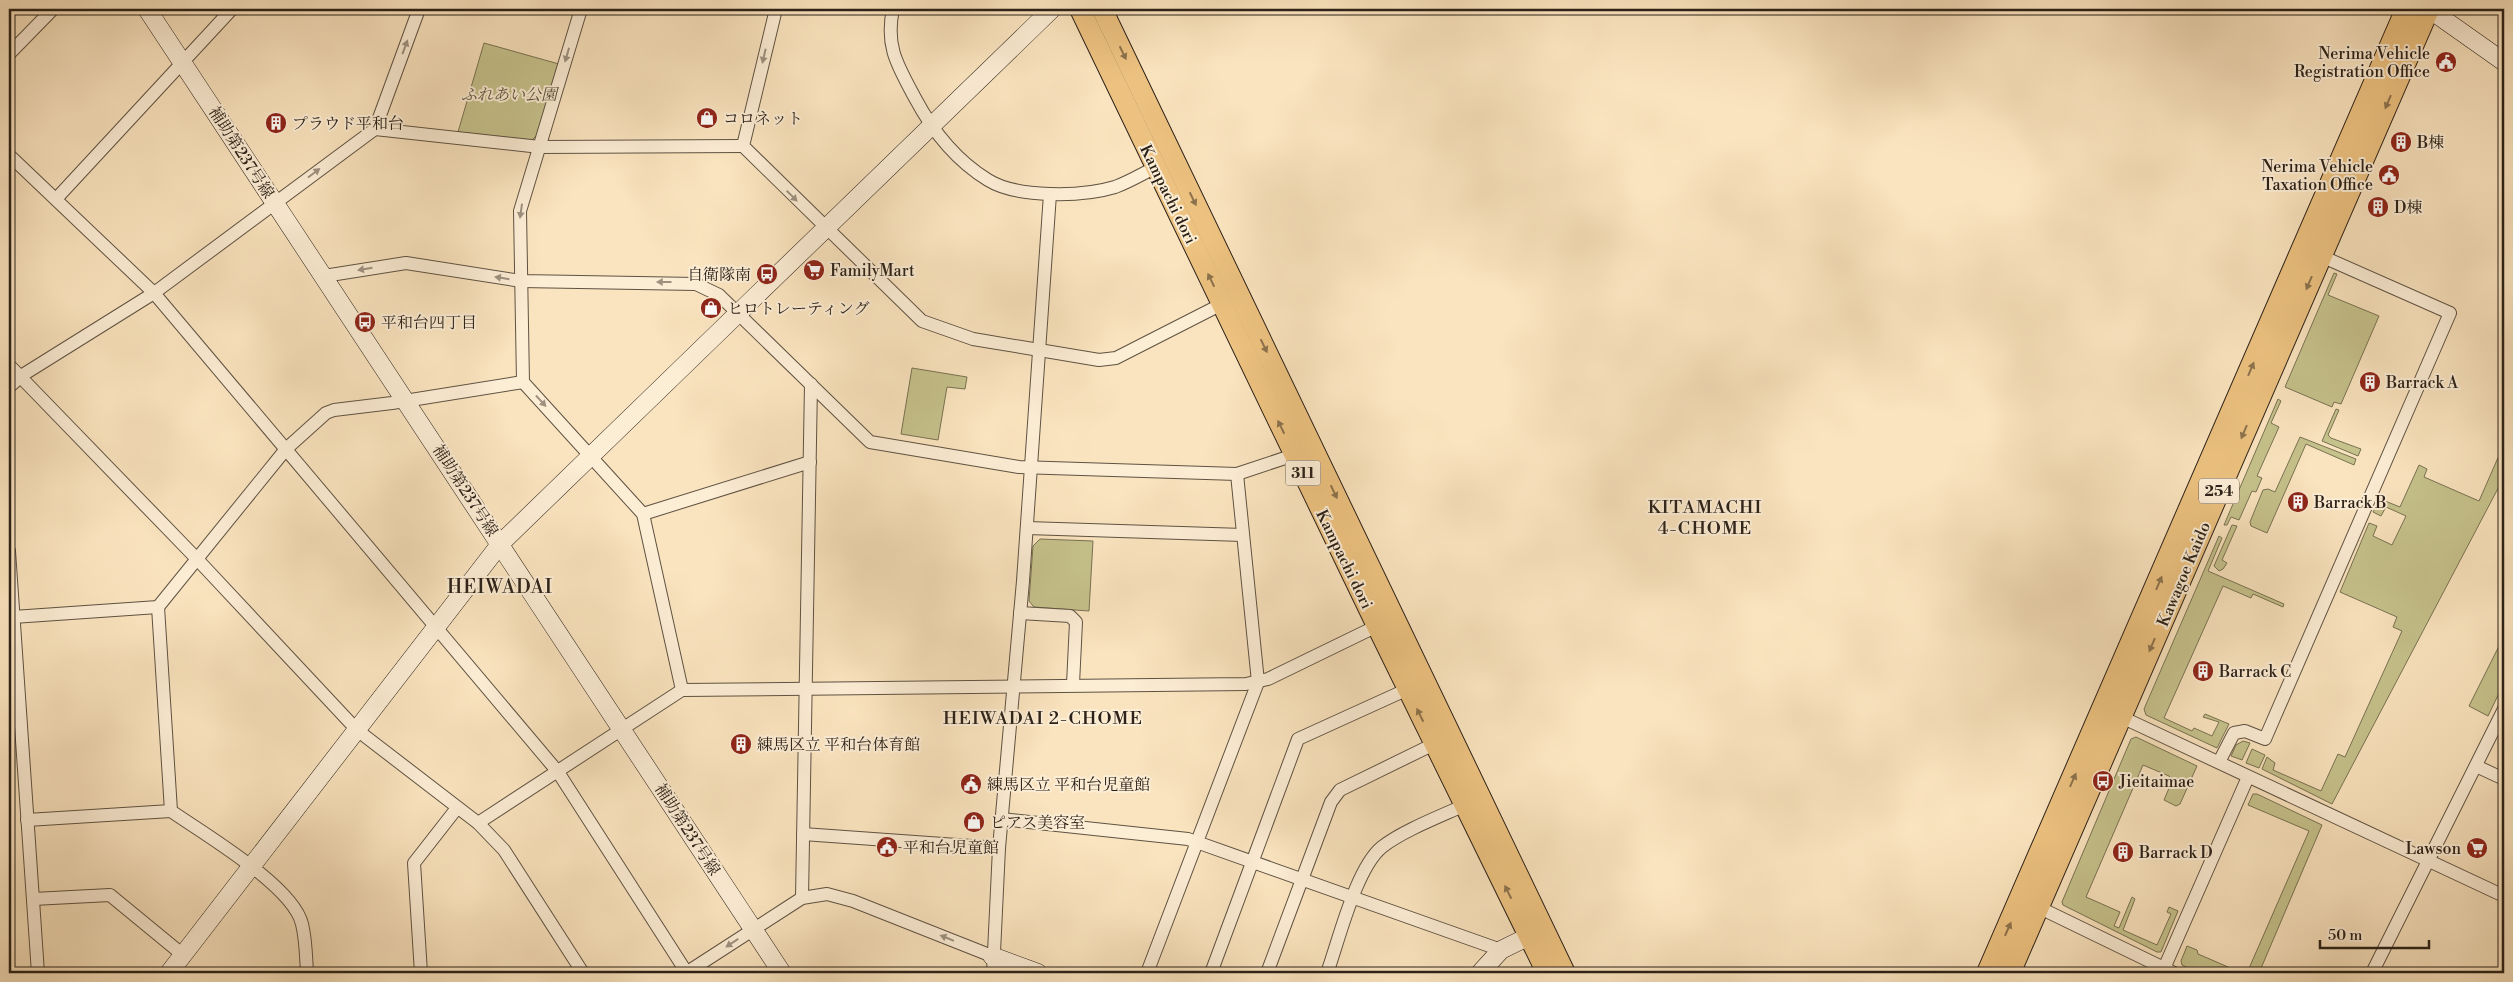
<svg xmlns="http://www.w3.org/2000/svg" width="2513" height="982" font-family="'Libre Bodoni','Noto Serif JP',serif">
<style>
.green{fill:#c6c28c;stroke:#787252}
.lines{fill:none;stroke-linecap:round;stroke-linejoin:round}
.street-casing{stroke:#5f5242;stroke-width:14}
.secondary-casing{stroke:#2b2118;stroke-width:19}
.primary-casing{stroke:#2b2118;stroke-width:22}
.highway-casing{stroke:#2b2118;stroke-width:24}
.street{stroke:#fcedd5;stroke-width:12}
.secondary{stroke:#fcedd5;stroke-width:18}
.primary{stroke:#edc280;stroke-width:20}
.highway{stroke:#edc280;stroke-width:22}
.oneway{fill:#9e9180}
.oneway2{fill:#8c724c}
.labels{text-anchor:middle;stroke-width:4;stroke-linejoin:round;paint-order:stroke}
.shield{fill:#fcedd5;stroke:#6a5e51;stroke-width:1}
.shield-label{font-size:15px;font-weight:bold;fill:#2b2118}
.poi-label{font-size:16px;fill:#2b2118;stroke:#fcedd5;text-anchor:start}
.park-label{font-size:16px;font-style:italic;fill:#5a513b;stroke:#fcedd5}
.street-label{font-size:16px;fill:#2b2118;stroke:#fcedd5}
.neighbourhood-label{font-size:18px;letter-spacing:1px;fill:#2b2118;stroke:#fcedd5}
.quarter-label{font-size:19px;letter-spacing:1px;fill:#2b2118;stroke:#fcedd5}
</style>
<rect width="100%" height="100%" fill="#fae4bf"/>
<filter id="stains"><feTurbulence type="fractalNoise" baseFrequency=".004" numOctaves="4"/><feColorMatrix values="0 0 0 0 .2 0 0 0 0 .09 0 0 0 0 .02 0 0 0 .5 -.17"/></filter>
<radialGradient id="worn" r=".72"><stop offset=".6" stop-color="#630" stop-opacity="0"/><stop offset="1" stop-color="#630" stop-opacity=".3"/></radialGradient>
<g class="green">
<polygon points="484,43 559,64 537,135 532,140 458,132"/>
<polygon points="2334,273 2337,274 2328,295 2379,316 2341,404 2334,402 2332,407 2285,387"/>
<polygon points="912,368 967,377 965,389 947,387 938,440 901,434"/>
<polygon points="2278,399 2281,401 2271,423 2279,427 2257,476 2262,478 2256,492 2252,491 2239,520 2231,517 2227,525 2224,525"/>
<polygon points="2336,409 2339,410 2328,435 2331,438 2361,449 2358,456 2322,441"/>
<polygon points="2300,437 2356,459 2354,465 2306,444 2267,533 2251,526 2250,522 2263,490 2268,489 2275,492"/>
<polygon points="2504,444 2504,477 2332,804 2262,769 2267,757 2275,763 2273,770 2321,791 2338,754 2345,757 2402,631 2393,627 2397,617 2340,592 2369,523 2377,526 2373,536 2392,545 2406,516 2386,507 2381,516 2373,512 2380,499 2400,507 2419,465 2427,469 2424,477 2479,501"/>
<polygon points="2232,525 2237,526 2222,560 2227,563 2223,569 2219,571 2214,566"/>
<polygon points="2219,536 2222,538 2208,571 2284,604 2283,607 2253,594 2251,598 2223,586 2164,718 2192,731 2194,728 2212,736 2219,722 2203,717 2205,714 2229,724 2217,748 2146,715 2144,709"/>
<polygon points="1040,539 1093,541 1089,611 1034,607 1029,601 1033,546"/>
<polygon points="2500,644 2504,646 2504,683 2488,716 2469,706"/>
<polygon points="2136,737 2197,766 2180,804 2176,806 2164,800 2172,781 2169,776 2143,765 2086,897 2120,912 2114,926 2119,928 2132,897 2135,899 2123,930 2157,945 2171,914 2167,912 2169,907 2178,911 2161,952 2157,952 2063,905 2062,902 2131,739"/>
<polygon points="2243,741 2250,743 2242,760 2231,756 2236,745"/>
<polygon points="2252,749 2265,755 2259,768 2246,763"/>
<polygon points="2253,794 2257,794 2322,825 2259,973 2247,973 2309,831 2248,805"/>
<polygon points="2187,946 2197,950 2198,954 2242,973 2199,973 2182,965 2181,961"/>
</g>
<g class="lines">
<g class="street-casing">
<g id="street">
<polyline points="581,9 520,211 523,382 643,514 682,690"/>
<polyline points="776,9 743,146 922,321 973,339 1099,360 1116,358 1222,304"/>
<path d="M893 9C885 47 898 66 915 98 932 130 957 161 988 180 1017 198 1082 197 1115 187 1129 182 1142 174 1156 167"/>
<polyline points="9,54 53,9"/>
<polyline points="375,129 540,147 743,146"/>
<polyline points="9,155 154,293 558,772 687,973"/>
<polyline points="56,199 232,9"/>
<polyline points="324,276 406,263 521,281 696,284 719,295 870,442 1019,467 1237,474 1294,455"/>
<polyline points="9,365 197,559 357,730 478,823 504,850 583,973"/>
<polyline points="9,387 21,376 154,293 375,129 419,9"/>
<polyline points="643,514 810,462"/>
<polyline points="1027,528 1243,535"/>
<polyline points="9,551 38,973"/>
<path d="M158 607 171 811C204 834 293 886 302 924 306 940 306 957 307 973"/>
<polyline points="1020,613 1070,616 1076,622 1073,684"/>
<polyline points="13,617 158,607 286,449 326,413 334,410 392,403 523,382"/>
<polyline points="2115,714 2504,896"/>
<polyline points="2219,762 2234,733 2245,731 2265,739 2450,313 2321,256"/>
<polyline points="2476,766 2504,779"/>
<polyline points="1001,819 1188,839 1501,950"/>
<polyline points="27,820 171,811"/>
<polyline points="478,823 682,690 1246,684 1268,679 1377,626"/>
<polyline points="803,834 999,848"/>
<polyline points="802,898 811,384"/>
<polyline points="33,899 110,895 183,955"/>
<polyline points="2038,907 2174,973"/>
<polyline points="421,973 414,863 457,808"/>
<polyline points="686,973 802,898 827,894 853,901 992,956"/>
<polyline points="993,973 999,848 1023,581 1050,194"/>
<polyline points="1147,973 1258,682 1237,474"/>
<polyline points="1211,973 1298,739 1408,689"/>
<polyline points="1267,973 1331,802 1340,790 1434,744"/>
<path d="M1327 973C1339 940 1356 868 1382 847 1402 831 1441 816 1465 805"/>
<polyline points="2162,973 2248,777"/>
<polyline points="2372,973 2504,709"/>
</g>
</g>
<g class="secondary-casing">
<g id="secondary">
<polyline points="147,9 782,973"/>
<polyline points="2429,9 2504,62"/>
<polyline points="992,956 1038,973"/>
<polyline points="169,973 501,543 1052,9"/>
<polyline points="1480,973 1501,950 1542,930"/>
</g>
</g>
<g class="primary-casing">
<g id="primary">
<polyline points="1080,9 1377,626 1547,973"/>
<polyline points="1102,9 1565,973"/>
</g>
</g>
<g class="highway-casing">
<g id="highway">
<polyline points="1988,973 2407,9"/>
<polyline points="2009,973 2428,9"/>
</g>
</g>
<use href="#street" class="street"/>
<use href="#secondary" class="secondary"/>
<use href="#primary" class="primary"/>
<use href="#highway" class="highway"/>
</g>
<defs><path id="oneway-solid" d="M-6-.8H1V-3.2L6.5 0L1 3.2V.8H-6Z" transform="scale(1.25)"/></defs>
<g class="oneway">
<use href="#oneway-solid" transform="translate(405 47) rotate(-70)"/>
<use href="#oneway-solid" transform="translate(567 55) rotate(106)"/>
<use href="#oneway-solid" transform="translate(764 56) rotate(103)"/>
<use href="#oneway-solid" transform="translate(314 173) rotate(-37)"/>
<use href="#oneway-solid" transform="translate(792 196) rotate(45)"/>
<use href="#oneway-solid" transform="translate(521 211) rotate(98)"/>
<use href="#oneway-solid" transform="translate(365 269) rotate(171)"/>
<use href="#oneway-solid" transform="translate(502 278) rotate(-171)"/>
<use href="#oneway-solid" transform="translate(664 282) rotate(-180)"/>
<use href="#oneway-solid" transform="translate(541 401) rotate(47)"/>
<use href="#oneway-solid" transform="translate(947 938) rotate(-158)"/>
<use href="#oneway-solid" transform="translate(732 943) rotate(147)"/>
</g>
<g class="oneway2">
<use href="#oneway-solid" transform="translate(1123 53) rotate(64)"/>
<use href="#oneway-solid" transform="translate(2388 102) rotate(113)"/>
<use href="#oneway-solid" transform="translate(1193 199) rotate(64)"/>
<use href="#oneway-solid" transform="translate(1211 280) rotate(-116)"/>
<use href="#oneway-solid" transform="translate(2309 283) rotate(113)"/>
<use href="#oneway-solid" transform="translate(1264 346) rotate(64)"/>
<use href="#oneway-solid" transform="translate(2251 369) rotate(-67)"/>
<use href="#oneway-solid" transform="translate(1281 427) rotate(-116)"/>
<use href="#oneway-solid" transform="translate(2244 432) rotate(113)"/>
<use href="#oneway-solid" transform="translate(1334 492) rotate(64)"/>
<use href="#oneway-solid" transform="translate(2159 583) rotate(-67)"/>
<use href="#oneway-solid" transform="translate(2152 645) rotate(113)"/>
<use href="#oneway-solid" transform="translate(1420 715) rotate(-116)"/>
<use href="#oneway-solid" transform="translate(2073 780) rotate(-66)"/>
<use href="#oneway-solid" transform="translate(1508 892) rotate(-116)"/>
<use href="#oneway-solid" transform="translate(2008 929) rotate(-66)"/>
</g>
<defs>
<g id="civic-disc" transform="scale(1.125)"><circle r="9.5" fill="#8f2418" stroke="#fcedd5"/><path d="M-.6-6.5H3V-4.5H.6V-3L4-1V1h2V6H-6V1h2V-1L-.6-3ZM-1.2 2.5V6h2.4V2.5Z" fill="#fff"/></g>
<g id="shop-disc" transform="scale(1.125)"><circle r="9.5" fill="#8f2418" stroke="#fcedd5"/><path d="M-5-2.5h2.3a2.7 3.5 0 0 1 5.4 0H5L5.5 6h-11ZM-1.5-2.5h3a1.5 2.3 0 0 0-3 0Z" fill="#fff"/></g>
<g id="building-disc" transform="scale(1.125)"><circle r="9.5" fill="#8f2418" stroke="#fcedd5"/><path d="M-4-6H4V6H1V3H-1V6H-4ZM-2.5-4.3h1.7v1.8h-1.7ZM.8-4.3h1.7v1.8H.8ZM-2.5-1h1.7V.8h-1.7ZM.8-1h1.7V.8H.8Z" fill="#fff"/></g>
<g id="supermarket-disc" transform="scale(1.125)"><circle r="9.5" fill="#8f2418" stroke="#fcedd5"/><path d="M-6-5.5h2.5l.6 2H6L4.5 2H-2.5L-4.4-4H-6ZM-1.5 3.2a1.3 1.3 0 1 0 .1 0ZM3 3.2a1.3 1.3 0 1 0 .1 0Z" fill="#fff"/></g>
<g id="bus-disc" transform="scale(1.125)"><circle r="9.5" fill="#8f2418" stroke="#fcedd5"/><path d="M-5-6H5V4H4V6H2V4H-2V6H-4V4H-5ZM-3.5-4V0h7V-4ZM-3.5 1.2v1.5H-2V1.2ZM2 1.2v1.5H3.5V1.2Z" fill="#fff"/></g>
</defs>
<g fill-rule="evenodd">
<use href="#civic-disc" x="2446" y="62"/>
<use href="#shop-disc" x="707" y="118"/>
<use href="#building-disc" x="276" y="123"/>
<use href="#building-disc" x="2401" y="142"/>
<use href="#civic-disc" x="2389" y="175"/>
<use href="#building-disc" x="2378" y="207"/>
<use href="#supermarket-disc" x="814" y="270"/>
<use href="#bus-disc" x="767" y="274"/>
<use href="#shop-disc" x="711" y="308"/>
<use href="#bus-disc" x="365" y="322"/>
<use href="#building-disc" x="2370" y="382"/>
<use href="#building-disc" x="2298" y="502"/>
<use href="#building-disc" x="2203" y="671"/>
<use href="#building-disc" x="741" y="744"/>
<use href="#bus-disc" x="2103" y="781"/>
<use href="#civic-disc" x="971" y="784"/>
<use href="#shop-disc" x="974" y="822"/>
<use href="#civic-disc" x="887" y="847"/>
<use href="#supermarket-disc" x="2477" y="848"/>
<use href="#building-disc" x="2123" y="852"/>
</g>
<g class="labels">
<g class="shield">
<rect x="1285.5" y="460.5" width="35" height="25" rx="4"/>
<rect x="2199" y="478.5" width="40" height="25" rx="4"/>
</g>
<g class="shield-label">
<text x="1303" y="478">311</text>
<text x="2219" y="496">254</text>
</g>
<g class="poi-label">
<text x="2430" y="59" text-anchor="end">Nerima Vehicle<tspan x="2430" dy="18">Registration Office</tspan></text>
<text x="723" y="124">コロネット</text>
<text x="292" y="129">プラウド平和台</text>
<text x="2417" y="148">B棟</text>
<text x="2373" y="172" text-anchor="end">Nerima Vehicle<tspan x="2373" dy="18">Taxation Office</tspan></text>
<text x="2394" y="213">D棟</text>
<text x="830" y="276">FamilyMart</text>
<text x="751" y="280" text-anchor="end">自衛隊南</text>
<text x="727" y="314">ヒロトレーティング</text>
<text x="381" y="328">平和台四丁目</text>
<text x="2386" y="388">Barrack A</text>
<text x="2314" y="508">Barrack B</text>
<text x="2219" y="677">Barrack C</text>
<text x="757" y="750">練馬区立 平和台体育館</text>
<text x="2119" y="787">Jieitaimae</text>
<text x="987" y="790">練馬区立 平和台児童館</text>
<text x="990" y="828">ピアス美容室</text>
<text x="903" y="853">平和台児童館</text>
<text x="2461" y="854" text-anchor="end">Lawson</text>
<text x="2139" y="858">Barrack D</text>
</g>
<g class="park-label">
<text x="509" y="100">ふれあい公園</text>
</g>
<g class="street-label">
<text transform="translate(242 152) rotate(57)" y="6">補助第237号線</text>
<text transform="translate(1169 194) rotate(64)" y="6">Kampachi dori</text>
<text transform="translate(466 490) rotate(57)" y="6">補助第237号線</text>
<text transform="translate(1345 559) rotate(64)" y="6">Kampachi dori</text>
<text transform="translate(2183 574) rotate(-67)" y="6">Kawagoe Kaido</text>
<text transform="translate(688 829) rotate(57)" y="6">補助第237号線</text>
</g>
<g class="neighbourhood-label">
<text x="1705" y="513">KITAMACHI<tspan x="1705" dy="21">4-CHOME</tspan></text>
<text x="1043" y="724">HEIWADAI 2-CHOME</text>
</g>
<g class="quarter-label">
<text x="500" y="593">HEIWADAI</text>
</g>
</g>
<rect width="2513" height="982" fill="none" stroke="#fae4bf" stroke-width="30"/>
<rect x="10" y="10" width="2493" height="962" fill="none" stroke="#2b2118" stroke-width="2.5"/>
<rect x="15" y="15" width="2483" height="952" fill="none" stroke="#2b2118"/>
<path d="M2320 940v8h109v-8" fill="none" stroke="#2b2118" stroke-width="2.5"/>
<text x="2328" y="940" font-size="15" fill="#2b2118" stroke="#fcedd5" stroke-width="4" paint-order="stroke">50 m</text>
<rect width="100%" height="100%" filter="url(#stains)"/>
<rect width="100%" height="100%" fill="url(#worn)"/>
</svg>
